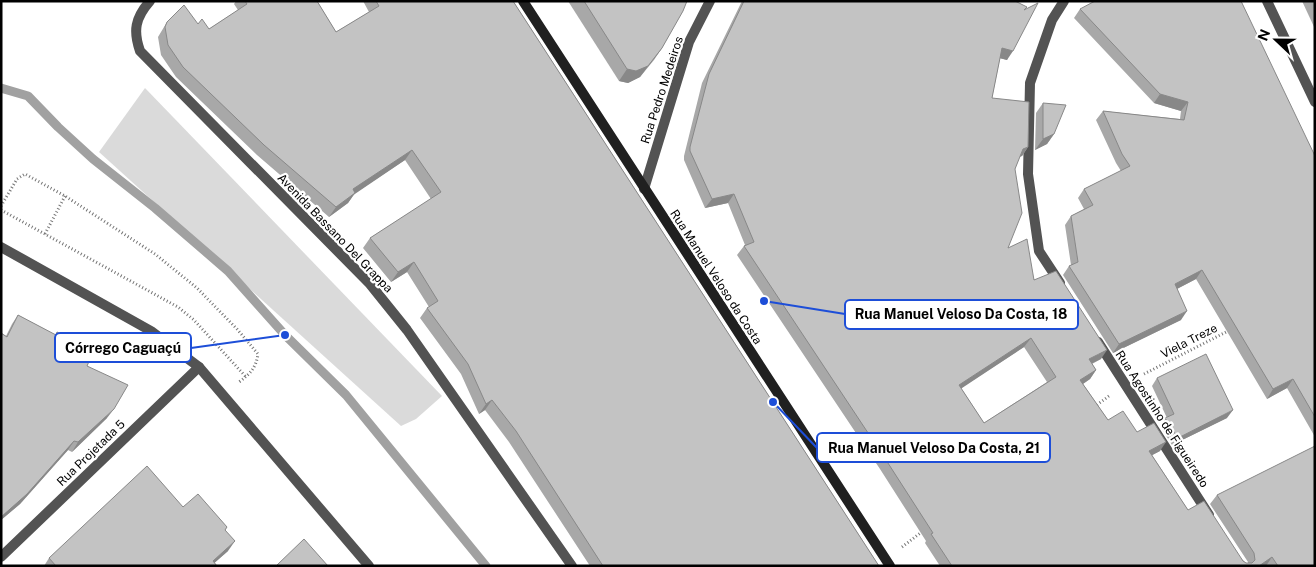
<svg xmlns="http://www.w3.org/2000/svg" width="1316" height="567" font-family="'Public Sans',sans-serif">
<style>
.green{fill:#dadada}
.lines{fill:none;stroke-linecap:round;stroke-linejoin:round}
.stream{stroke:#a1a1a1;stroke-width:9}
.path{stroke:#757575;stroke-width:3;stroke-dasharray:1 2.5;stroke-linecap:butt}
.minor{stroke:#535353;stroke-width:10}
.secondary{stroke:#202020;stroke-width:10}
.wall{fill:#a8a8a8;fill-rule:evenodd}
.shaded-wall{fill:#888}
.building{fill:#c3c3c3;stroke:#888;fill-rule:evenodd}
.labels{text-anchor:middle;stroke-width:4.5;stroke-linejoin:round;paint-order:stroke}
.street-label{font-size:12px;fill:#000;stroke:#fff}
.leader{fill:none;stroke:#1d4ed8;stroke-width:2}
.callout-dot{fill:#1d4ed8;stroke:#fff;stroke-width:2}
.callout{fill:#fff;stroke:#1d4ed8;stroke-width:2}
.callout-label{font-size:14px;text-anchor:middle;font-weight:bold;fill:#000}
</style>
<rect width="100%" height="100%" fill="#fff"/>
<polygon class="green" points="145,88 442,396 416,419 401,426 99,152"/>
<g class="lines">
<polyline class="stream" points="1,88 28,96 58,127 93,159 155,208 228,271 285,335 346,395 486,566"/>
<g class="path">
<path d="M1 206 17 179 25 174 65 196 155 254 197 288 237 329 258 354C256 368 250 374 239 382"/>
<polyline points="1,210 178,307 194,320 246,377"/>
<polyline points="45,234 65,196"/>
<polyline points="1144,374 1230,330"/>
<polyline points="1094,407 1109,396"/>
<polyline points="902,547 923,531"/>
</g>
<g class="minor">
<path d="M150 1C135 18 133 31 140 51L370 284 407 330 572 566"/>
<polyline points="1267,1 1315,102"/>
<polyline points="644,189 689,42 710,1"/>
<polyline points="1,247 151,331 199,367 369,566"/>
<polyline points="1060,283 1039,251 1028,174 1030,83 1052,20 1064,1"/>
<polyline points="1098,342 1209,515"/>
<polyline points="1,557 199,367"/>
</g>
<polyline class="secondary" points="523,1 890,566"/>
</g>
<g class="wall">
<polygon points="236,1 317,1 336,32 369,12 363,1 513,1 879,566 590,566 509,442 485,410 479,414 461,374 420,318 427,308 429,307 407,272 391,282 363,248 370,238 431,199 405,160 355,193 348,203 329,217 257,155 176,77 161,55 158,37 167,22 198,24 209,29 238,10 234,4"/>
<polygon points="568,1 687,1 662,48 654,60 640,77 628,83 619,81"/>
<path d="M742 1H1015L1025 10 1007 60 1000 58 992 98 1028 147 1022 156 1019 157 1015 169 1008 248 1101 359 1092 364 1096 370 1090 379 1083 384 1108 420 1137 432 1160 451 1152 455 1188 510 1246 563H1248V562L1210 504 1217 495 1315 566H940L925 543 926 541 880 469 737 255 744 246 745 245 728 203 705 208 684 160V156L702 83ZM1024 347 1047 382 984 423 961 388Z"/>
<polygon points="1302,1 1315,1 1315,29"/>
<polygon points="1080,9 1315,156 1315,437 1287,388 1267,399 1196,279 1177,289 1181,320 1113,353 1063,275 1069,266 1071,265 1065,225 1071,216 1084,209 1078,198 1084,189 1121,171 1116,163 1096,120 1103,111 1180,119 1181,111 1154,103 1074,18"/>
<polygon points="1043,103 1054,134 1047,144 1035,150 1036,113"/>
<polygon points="18,315 55,335 57,332 87,366 107,418 72,452 68,450 20,504 1,520 1,333 6,336 12,324"/>
<polygon points="1157,378 1227,418 1172,445 1160,426 1165,418 1167,418 1152,386"/>
<polygon points="183,507 227,527 225,530 228,551 214,563 217,566 44,566 49,558"/>
</g>
<g class="shaded-wall">
<polygon points="662,48 640,77 628,83 619,81 627,69"/>
<polygon points="1002,48 1013,51 1007,60 995,57"/>
<polygon points="1160,94 1188,102 1181,111 1154,103"/>
<polygon points="1054,134 1047,144 1035,150 1043,139"/>
<polygon points="1028,147 1022,156 1016,158 1023,149"/>
<polygon points="412,150 405,160 346,200 353,189"/>
<polygon points="355,193 348,203 329,217 336,207"/>
<polygon points="734,194 728,203 705,208 712,199"/>
<polygon points="414,262 407,272 391,282 398,272"/>
<polygon points="1202,270 1196,279 1169,293 1175,284"/>
<polygon points="1187,311 1181,320 1113,353 1119,344"/>
<polygon points="1031,338 1024,347 953,394 959,385"/>
<polygon points="1107,350 1101,359 1082,368 1089,359"/>
<polygon points="1096,370 1090,379 1074,390 1080,380"/>
<polygon points="1293,379 1287,388 1267,399 1273,389"/>
<polygon points="492,400 485,410 479,414 486,404"/>
<polygon points="114,409 107,418 72,452 78,442"/>
<polygon points="1233,410 1227,418 1172,445 1178,438"/>
<polygon points="74,441 68,450 20,504 1,520 1,517"/>
<polygon points="1166,442 1160,451 1143,460 1149,451"/>
<polygon points="235,541 228,551 211,566 213,561"/>
<polygon points="1272,557 1266,566 1259,566"/>
</g>
<g class="building">
<polygon points="245,1 317,1 336,32 379,6 376,1 513,1 879,566 603,566 516,431 492,400 486,404 468,364 427,308 438,301 414,262 398,272 370,238 441,192 412,150 353,189 355,193 336,207 264,145 183,67 168,45 165,27 167,22 184,5 198,24 202,19 209,29 247,4"/>
<polygon points="584,1 687,1 683,11 662,48 648,66 636,71 627,69"/>
<path d="M744 1H1015L1027 7 1024 10 1038 3 1013 51 1002 48 992 98 1029 102 1028 147 1023 149 1015 169 1022 213 1008 248 1027 239 1034 280 1056 271 1107 350 1089 359 1096 370 1080 380 1108 420 1123 411 1137 432 1154 423 1166 442 1149 451 1188 510 1204 501 1243 561 1246 563H1252L1255 560 1254 553 1217 495 1315 446V566H1278L1272 557 1259 566H952L931 534 933 533 886 460 744 246 754 242 734 194 712 199 690 151V147L709 74ZM1031 338 1056 377 984 423 959 385Z"/>
<polygon points="1095,1 1241,1 1315,156 1315,417 1293,379 1273,389 1202,270 1175,284 1187,311 1119,344 1069,266 1078,262 1071,216 1093,205 1084,189 1130,166 1122,154 1103,111 1184,120 1188,102 1160,94 1080,9"/>
<polygon points="1043,103 1066,105 1054,134 1043,139"/>
<polygon points="18,315 56,335 57,332 94,350 87,366 128,385 114,409 78,442 74,441 27,494 1,517 1,333 7,337"/>
<polygon points="1206,354 1233,410 1178,438 1165,418 1174,414 1157,378"/>
<polygon points="147,466 183,507 198,494 227,527 225,530 235,541 213,561 217,566 56,566 49,558"/>
<polygon points="304,539 328,566 276,566"/>
</g>
<g class="labels">
<g class="street-label">
<text transform="translate(662 90) rotate(-72)" y="4">Rua Pedro Medeiros</text>
<text transform="translate(335 233) rotate(46)" y="4">Avenida Bassano Del Grappa</text>
<text transform="translate(716 277) rotate(57)" y="4">Rua Manuel Veloso da Costa</text>
<text transform="translate(1189 341) rotate(-27)" y="4">Viela Treze</text>
<text transform="translate(1162 419) rotate(57)" y="4">Rua Agostinho de Figueiredo</text>
<text transform="translate(91 453) rotate(-44)" y="4">Rua Projetada 5</text>
</g>
</g>
<path class="leader" d="M764 301L845 314M285 335L191 348M773 402L817 448"/>
<g class="callout-dot">
<circle cx="764" cy="301" r="5"/>
<circle cx="285" cy="335" r="5"/>
<circle cx="773" cy="402" r="5"/>
</g>
<g class="callout">
<rect x="845" y="300" width="233" height="29" rx="5"/>
<rect x="55" y="333" width="136" height="29" rx="5"/>
<rect x="817" y="433" width="233" height="29" rx="5"/>
</g>
<g class="callout-label">
<text x="961" y="319">Rua Manuel Veloso Da Costa, 18</text>
<text x="123" y="353">Córrego Caguaçú</text>
<text x="934" y="453">Rua Manuel Veloso Da Costa, 21</text>
</g>
<rect width="1316" height="567" fill="none" stroke="#000000" stroke-width="5"/>
<g transform="translate(1276 40) rotate(292)" stroke="#ffffff" stroke-width="4" paint-order="stroke">
<path d="M0-4L9 19L0 12L-9 19Z" fill="#000000"/>
<text y="-8" font-size="14" font-weight="bold" text-anchor="middle" fill="#000000">N</text>
</g>
</svg>
